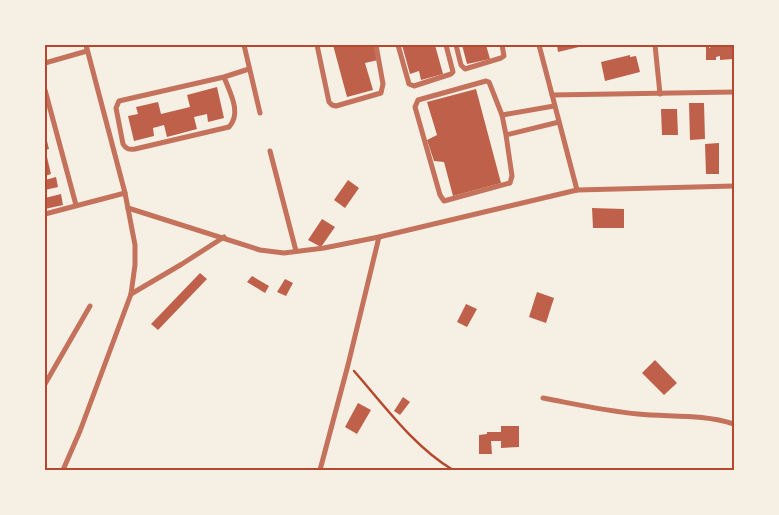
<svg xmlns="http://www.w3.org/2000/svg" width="779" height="515" font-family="'DejaVu Sans',sans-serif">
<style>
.building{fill:#bf614a}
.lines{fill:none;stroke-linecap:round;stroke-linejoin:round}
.path{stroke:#b5482f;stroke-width:2.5}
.minor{stroke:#c5725c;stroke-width:5}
.neatline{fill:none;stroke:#b5482f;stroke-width:2}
</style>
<rect width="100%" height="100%" fill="#f6efe4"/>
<g class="building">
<polygon points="333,45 374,45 378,60 365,63 373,90 347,97"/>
<polygon points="402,45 435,45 443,74 421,80 419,71 410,74"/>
<polygon points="462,45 486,45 490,59 467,64"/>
<polygon points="557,45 583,45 583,46 558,52"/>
<polygon points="706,45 709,45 709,48 711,47 711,45 720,45 720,47 733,45 733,59 720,60 720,56 716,57 716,60 706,60"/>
<polygon points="630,55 630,57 636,56 640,72 605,81 601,62"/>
<polygon points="217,87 224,118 208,122 207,114 194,117 197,129 167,137 164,125 153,128 154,136 134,141 128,116 138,114 136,107 158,102 161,114 190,107 187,95"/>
<polygon points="476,89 501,183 453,196 444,162 434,161 427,140 437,135 427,102"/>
<polygon points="689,103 704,103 705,139 690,140"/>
<polygon points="661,109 677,109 678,135 662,135"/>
<polygon points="47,141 49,149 45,150 45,142"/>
<polygon points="719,143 719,174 706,174 705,144"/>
<polygon points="47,157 51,174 45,176 45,158"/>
<polygon points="56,177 58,187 45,190 45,180"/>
<polygon points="348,180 359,188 345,208 334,200"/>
<polygon points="61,194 63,205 45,209 45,198"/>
<polygon points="592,208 624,209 624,228 593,228"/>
<polygon points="322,219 335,227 321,247 308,240"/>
<polygon points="200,273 207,279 158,330 151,324"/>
<polygon points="252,276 269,286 265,293 247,282"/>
<polygon points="285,279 293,283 286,296 277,292"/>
<polygon points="537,292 554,298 546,323 529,317"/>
<polygon points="466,304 477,309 467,327 457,322"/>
<polygon points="655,360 677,383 664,395 642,373"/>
<polygon points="403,397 410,402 400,415 394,411"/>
<polygon points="358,403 371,410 357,434 345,427"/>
<polygon points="501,426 519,426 519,447 501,448 501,441 491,441 492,454 479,454 479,435 487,434 487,432 501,432"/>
</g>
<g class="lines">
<path class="path" d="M354 371C384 405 414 447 453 470"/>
<g class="minor">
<polyline points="244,45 260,113"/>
<polyline points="317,45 329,102 332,105 336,106 381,93 383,84 376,45"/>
<polyline points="398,45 409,84 414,86 451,74 453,72 446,45"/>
<polyline points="456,45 461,65 465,69 501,58 504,56 502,45"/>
<polyline points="539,45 577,190"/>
<polyline points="655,45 660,94"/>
<polyline points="45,63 87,51"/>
<path d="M224 77C230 93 242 113 229 127L135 149C129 150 126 149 123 144L116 108 119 101 224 77 249 69"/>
<polyline points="45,90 76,205"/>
<polyline points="552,95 734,92"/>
<polyline points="502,115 554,106"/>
<polyline points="506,135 502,115 489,82 486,81 418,100 415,107 440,195 444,201 510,183 512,176 506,135 559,122"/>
<polyline points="270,151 296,251"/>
<polyline points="128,208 260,250 284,253 324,248 379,237 577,190 734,186"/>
<polyline points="45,214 125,193"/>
<polyline points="131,294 182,264 224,237"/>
<polyline points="45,384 90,306"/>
<path d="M543 398C575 404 606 411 638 414 670 417 703 414 734 424"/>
<polyline points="63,470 80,431 131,294 135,265 135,245 125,193 86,45"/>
<polyline points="320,470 348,365 379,237"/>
</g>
</g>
<rect width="779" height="515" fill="none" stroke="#f6efe4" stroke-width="92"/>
<rect x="46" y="46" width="687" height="423" class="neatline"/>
</svg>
